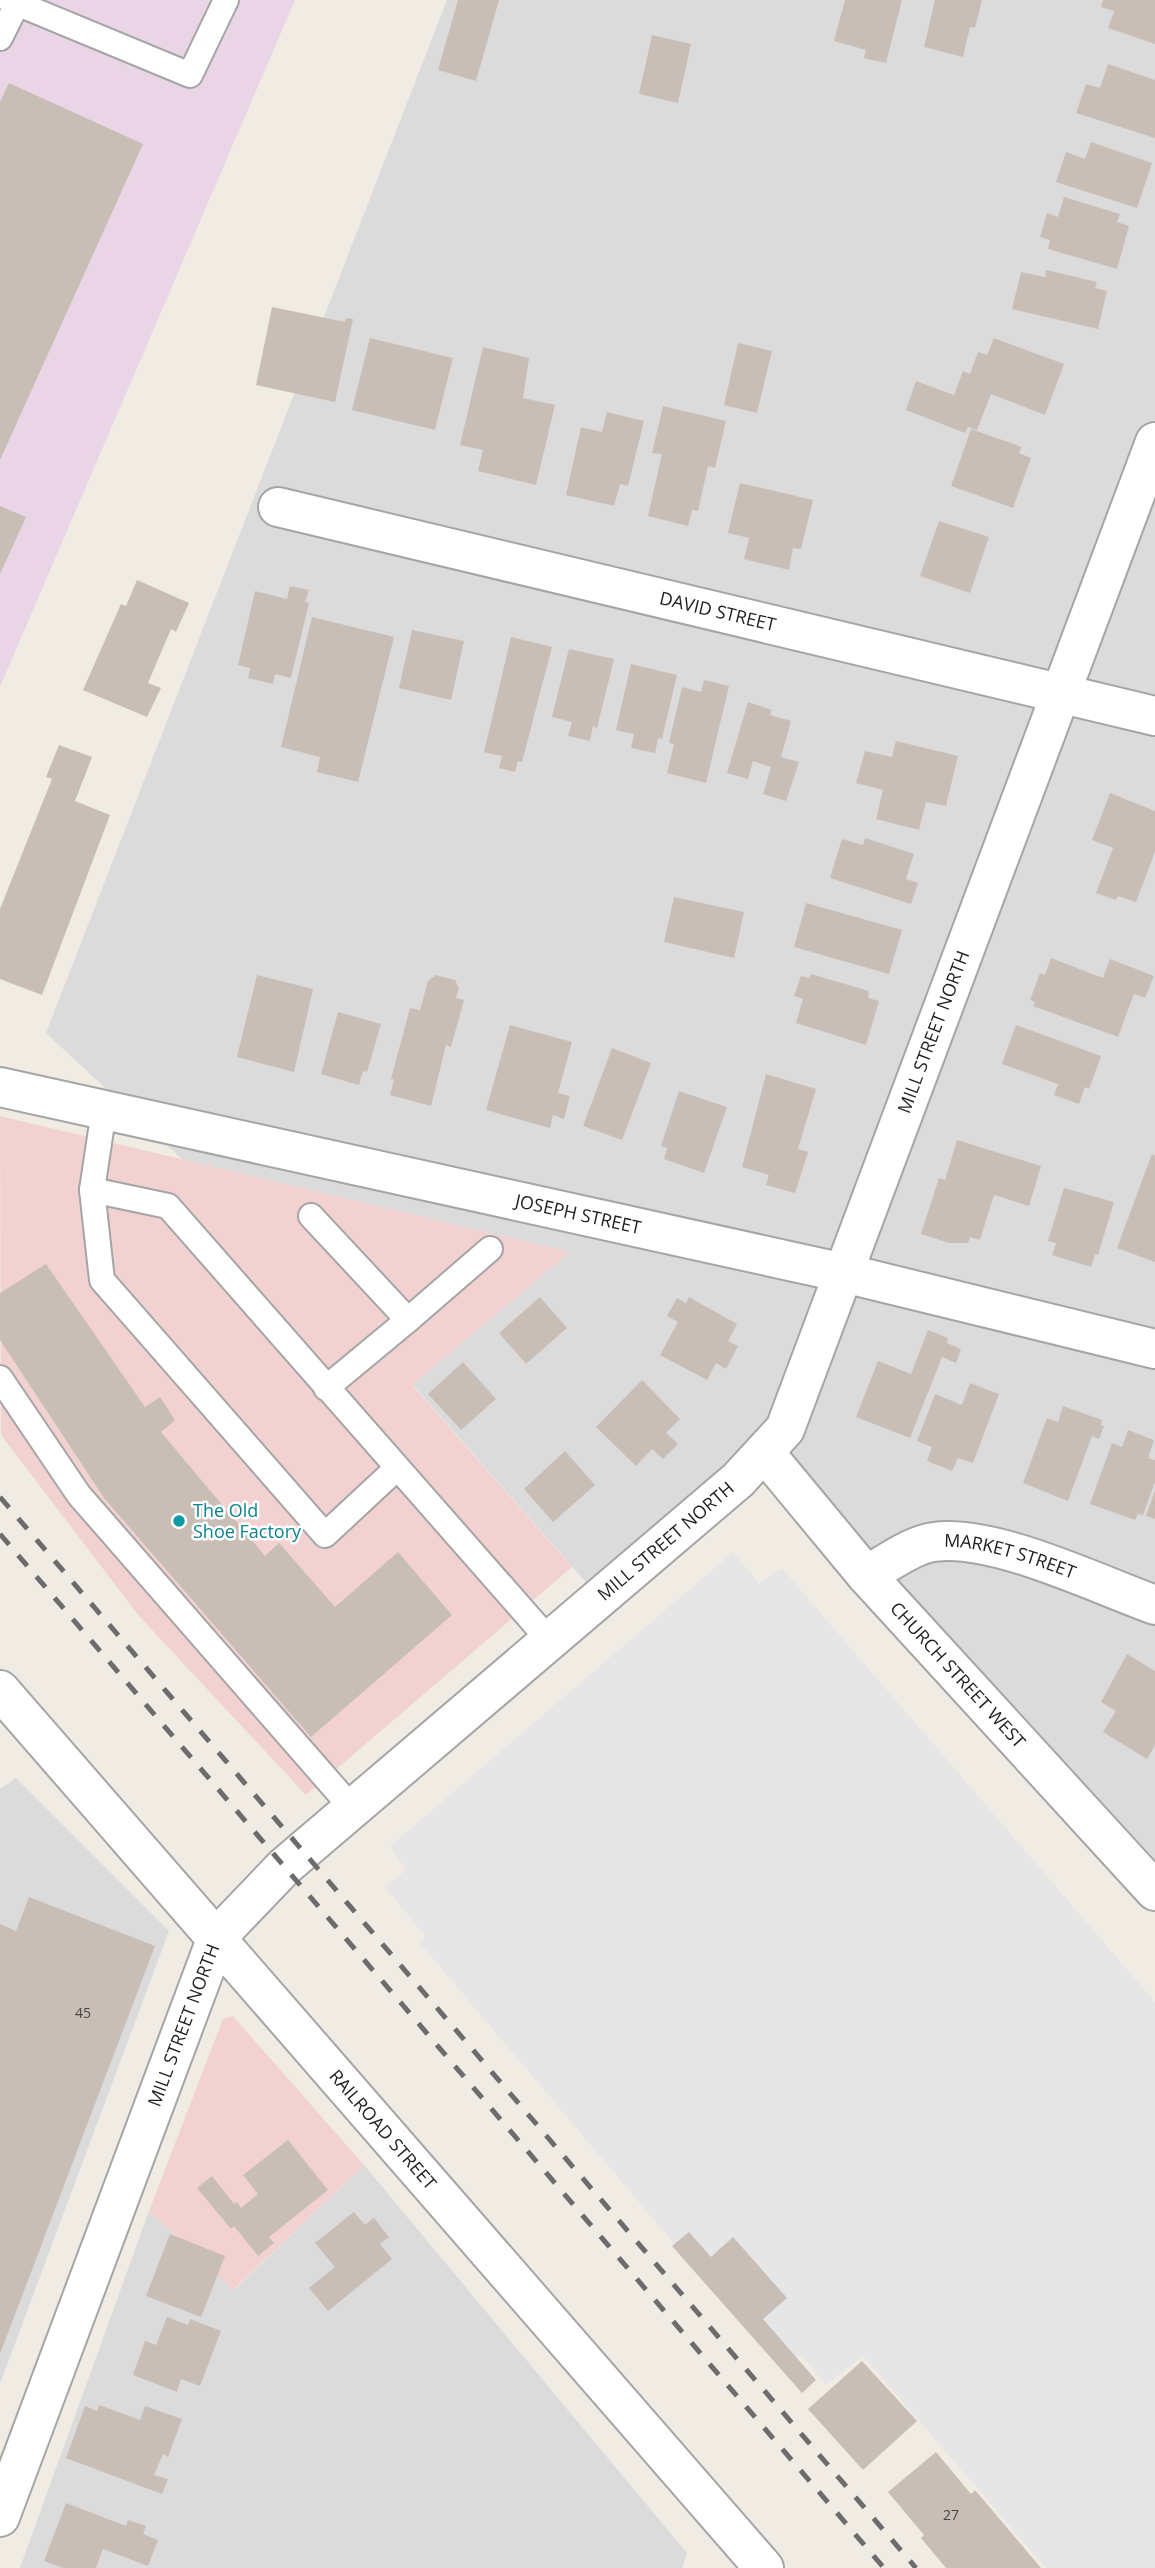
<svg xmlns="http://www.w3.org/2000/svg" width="1155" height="2568" font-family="'Open Sans',sans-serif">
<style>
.residential{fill:#dcdbdb}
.commercial{fill:#f2d2d1}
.industrial{fill:#e9d5e6}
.parking{fill:#e6e6e6}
.building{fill:#c8beb6}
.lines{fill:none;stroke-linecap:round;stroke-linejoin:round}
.service-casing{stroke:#a5a5a5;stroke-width:28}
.minor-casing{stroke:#a5a5a5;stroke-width:42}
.service{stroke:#fff;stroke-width:24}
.minor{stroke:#fff;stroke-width:38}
.rail{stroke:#6c6c6c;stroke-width:5;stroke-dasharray:14 14;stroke-linecap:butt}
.culture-dot{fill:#0f9aa8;stroke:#fff;stroke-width:2.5}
.labels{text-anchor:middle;stroke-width:5;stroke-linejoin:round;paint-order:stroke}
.number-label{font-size:14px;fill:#484644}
.street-label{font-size:18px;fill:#1e1e1e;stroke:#fff}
.culture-label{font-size:18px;fill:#0d838f;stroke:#fff;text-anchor:start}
</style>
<rect width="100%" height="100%" fill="#f0ece3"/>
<g class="residential">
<polygon points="447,0 1155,0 1155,1890 765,1454 598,1596 412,1384 569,1252 185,1162 46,1033"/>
<polygon points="16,1778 169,1931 0,2384 0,1789"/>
<polygon points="364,2165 687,2553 682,2568 20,2568 149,2211 234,2290"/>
</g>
<g class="commercial">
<polygon points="0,1116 570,1252 412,1385 572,1567 306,1795 139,1616 1,1435"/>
<polygon points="233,2016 364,2165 233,2290 149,2211 223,2019"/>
</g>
<polygon class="industrial" points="0,0 295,0 0,687"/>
<polygon class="parking" points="733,1552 759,1584 782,1568 1155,2002 1155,2568 1046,2568 863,2356 826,2385 802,2355 790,2362 731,2311 419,1942 425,1936 385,1887 406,1870 390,1846"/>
<g class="building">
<polygon points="458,0 499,0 476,81 438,70"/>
<polygon points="845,0 902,0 886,63 864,58 866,50 834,41"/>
<polygon points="935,0 982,0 975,28 970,27 963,57 924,47"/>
<polygon points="1103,0 1155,0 1155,44 1108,28 1114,11 1101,7"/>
<polygon points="652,35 691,44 678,103 639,94"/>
<polygon points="1108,64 1155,80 1155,138 1076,113 1086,84 1100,88"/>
<polygon points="9,83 143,144 0,460 0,102"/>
<polygon points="1091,142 1152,163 1137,208 1056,182 1066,152 1085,159"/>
<polygon points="1064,197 1120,214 1117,222 1129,226 1117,269 1048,249 1050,240 1040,237 1047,213 1058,217"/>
<polygon points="1046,270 1097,282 1095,288 1107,291 1098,329 1012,309 1021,272 1045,277"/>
<polygon points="272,307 345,322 346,318 353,319 335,402 256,385"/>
<polygon points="370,338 453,358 435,430 352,410"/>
<polygon points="994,338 1064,364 1045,415 991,394 977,430 968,427 965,433 906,410 916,381 954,395 963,371 970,374 978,352 987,355"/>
<polygon points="738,343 772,351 757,413 724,405"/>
<polygon points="483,347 529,358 523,398 555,405 536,485 478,471 483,450 460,445"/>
<polygon points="663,406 726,421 715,468 708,466 698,511 692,510 688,526 648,516 662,454 652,453"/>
<polygon points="607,412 644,421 628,486 620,484 614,506 566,495 581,427 602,432"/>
<polygon points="971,429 1022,447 1019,453 1031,458 1013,508 951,486"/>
<polygon points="740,483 813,500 801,549 793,548 789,570 744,559 749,538 728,533"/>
<polygon points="0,506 26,517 0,574"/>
<polygon points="939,521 989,537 970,593 920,576"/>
<polygon points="137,580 189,603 176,632 171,629 148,683 161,688 147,717 83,690 121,604 126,606"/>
<polygon points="290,586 309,590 305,602 309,603 291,678 275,674 273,684 248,678 250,668 238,665 255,591 287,599"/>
<polygon points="312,617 394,637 358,782 317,772 320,757 281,747"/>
<polygon points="412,630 464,641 451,700 399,688"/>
<polygon points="511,637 552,647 522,762 518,761 515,772 499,768 502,756 484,752"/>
<polygon points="569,649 614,659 597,728 593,726 590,741 568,736 572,722 552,717"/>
<polygon points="631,664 677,675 662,739 658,738 655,753 631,748 634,734 616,730"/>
<polygon points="704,680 729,686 706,783 667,773 674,744 669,743 682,687 701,692"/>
<polygon points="748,702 772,710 770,715 791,721 781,757 799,762 786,801 763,794 771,767 753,761 748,779 727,773"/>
<polygon points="896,741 958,756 946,806 926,802 919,830 876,819 883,790 856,783 865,751 892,757"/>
<polygon points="59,745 92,757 75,801 110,815 42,995 0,979 0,909 52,779 46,777"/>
<polygon points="1110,793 1155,811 1155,852 1136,902 1118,896 1116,900 1096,893 1113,848 1092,840"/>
<polygon points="865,838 914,854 906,879 918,883 911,904 830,878 842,839 863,845"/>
<polygon points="674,897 744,912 734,958 664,942"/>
<polygon points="806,903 902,930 889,974 794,947"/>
<polygon points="1051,958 1103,978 1110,959 1154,976 1145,998 1134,994 1118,1037 1033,1006 1035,1002 1030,1000 1040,973 1045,975"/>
<polygon points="811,974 869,991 868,998 879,1001 866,1045 796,1023 803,999 794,996 801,976 809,978"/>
<polygon points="257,975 313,989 294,1072 237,1057"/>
<polygon points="436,975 455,980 459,988 456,998 464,1000 451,1047 446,1045 431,1106 390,1095 394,1080 391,1079 410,1008 420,1010 428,981"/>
<polygon points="338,1012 381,1024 367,1072 363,1071 359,1085 321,1074"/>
<polygon points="510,1025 572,1042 558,1093 570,1096 564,1119 553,1115 550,1128 486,1110"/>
<polygon points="1016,1025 1101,1056 1089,1089 1085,1087 1079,1104 1054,1095 1058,1084 1002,1064"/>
<polygon points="612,1048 651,1063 622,1140 583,1126"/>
<polygon points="766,1074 816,1089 798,1149 808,1152 795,1193 766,1185 769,1175 742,1167"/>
<polygon points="679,1091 727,1107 704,1173 664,1159 667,1148 661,1146"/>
<polygon points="957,1140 1041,1166 1029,1206 994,1195 980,1240 970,1237 968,1243 949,1243 921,1234 939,1178 945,1180"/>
<polygon points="1152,1154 1155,1156 1155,1262 1117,1248"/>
<polygon points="1064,1188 1114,1202 1098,1255 1095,1254 1091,1267 1052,1255 1056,1243 1048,1241"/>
<polygon points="46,1264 145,1407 160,1397 175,1420 161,1432 265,1556 279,1543 335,1607 398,1552 452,1615 311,1737 104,1498 0,1340 0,1293"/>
<polygon points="540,1297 567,1328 526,1364 499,1333"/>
<polygon points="689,1297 737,1324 728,1341 738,1346 726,1369 716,1363 707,1380 660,1355 678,1322 667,1316 677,1298 686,1303"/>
<polygon points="928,1330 948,1338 947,1343 961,1349 956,1363 942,1357 910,1438 856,1417 878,1361 911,1374"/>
<polygon points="463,1362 496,1399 461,1430 428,1394"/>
<polygon points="642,1380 680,1419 666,1433 678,1444 663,1459 652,1449 636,1466 596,1427"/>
<polygon points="970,1383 999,1394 973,1463 958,1458 952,1471 927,1461 932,1447 917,1441 935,1394 962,1405"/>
<polygon points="1063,1406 1102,1420 1101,1425 1104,1426 1099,1439 1092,1436 1068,1501 1023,1483 1047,1418 1058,1422"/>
<polygon points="1128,1430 1154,1440 1148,1458 1155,1460 1155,1482 1143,1515 1138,1514 1135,1520 1090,1504 1112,1443 1122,1447"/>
<polygon points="565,1451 595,1485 553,1522 524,1489"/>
<polygon points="1155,1490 1155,1519 1146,1516"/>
<polygon points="1127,1654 1155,1671 1155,1745 1147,1759 1103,1732 1116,1711 1101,1702"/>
<polygon points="29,1897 155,1946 0,2354 0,1924 16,1931"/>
<polygon points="288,2140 328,2190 269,2237 274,2243 258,2256 234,2226 231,2229 197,2188 212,2176 234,2204 237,2202 241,2208 258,2194 243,2175"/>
<polygon points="354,2212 365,2225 374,2218 389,2237 380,2244 392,2259 328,2311 309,2288 335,2267 315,2243"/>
<polygon points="689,2232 711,2257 733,2237 787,2298 763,2319 816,2380 802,2393 672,2246"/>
<polygon points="170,2234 225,2256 201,2317 146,2296"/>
<polygon points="167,2317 188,2325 190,2319 221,2331 200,2386 181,2379 177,2392 133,2375 145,2341 156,2345"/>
<polygon points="862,2361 917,2421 863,2470 808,2409"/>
<polygon points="99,2405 140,2420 145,2406 182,2419 168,2457 163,2454 154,2475 168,2479 162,2494 66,2458 85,2406 97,2411"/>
<polygon points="936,2452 971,2494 975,2490 1041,2568 946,2568 921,2538 924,2535 888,2492"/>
<polygon points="66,2503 126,2526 128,2520 146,2526 143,2534 158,2540 148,2566 103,2549 96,2568 63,2568 44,2561"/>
</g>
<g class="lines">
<g class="service-casing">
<g id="service">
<polyline points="9,0 190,75 226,0"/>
<polyline points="0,38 17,4"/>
<polyline points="104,1110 92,1190 168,1206 549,1640"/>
<polyline points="92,1190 102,1280 325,1535 397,1468"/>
<polyline points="311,1216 408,1320 326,1388"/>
<polyline points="408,1320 490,1249"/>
<polyline points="0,1378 79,1495 352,1808"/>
</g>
</g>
<g class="minor-casing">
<g id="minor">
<path id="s1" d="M278 507 1155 716"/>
<path id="s2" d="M0 1087 844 1273 1155 1349"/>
<path id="s3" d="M765 1453 866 1575 1155 1891"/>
<path id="s4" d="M866 1575C886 1565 911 1545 934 1542 992 1533 1097 1584 1155 1605"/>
<path id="s5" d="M0 1690 764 2568"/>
<path id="s6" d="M0 2517 217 1937 284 1867 738 1480 785 1429 1155 442"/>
</g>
</g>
<use href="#service" class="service"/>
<use href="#minor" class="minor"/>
<g class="rail">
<polyline points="0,1497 916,2568"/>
<polyline points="0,1534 884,2568"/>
</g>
</g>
<circle class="culture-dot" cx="179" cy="1521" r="7"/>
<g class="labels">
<g class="number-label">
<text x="83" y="2018">45</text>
<text x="951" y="2520">27</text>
</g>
<g class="street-label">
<text dy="6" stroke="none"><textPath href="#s1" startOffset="452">DAVID STREET</textPath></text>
<text dy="6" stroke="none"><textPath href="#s6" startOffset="1806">MILL STREET NORTH</textPath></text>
<text dy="6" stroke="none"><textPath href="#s2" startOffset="592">JOSEPH STREET</textPath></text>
<text dy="6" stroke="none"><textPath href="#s6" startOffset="1218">MILL STREET NORTH</textPath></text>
<text dy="6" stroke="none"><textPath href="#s4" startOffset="154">MARKET STREET</textPath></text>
<text dy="6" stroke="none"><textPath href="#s3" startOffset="294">CHURCH STREET WEST</textPath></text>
<text dy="6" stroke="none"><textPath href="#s6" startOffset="525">MILL STREET NORTH</textPath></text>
<text dy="6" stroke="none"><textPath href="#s5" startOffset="583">RAILROAD STREET</textPath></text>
</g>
<g class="culture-label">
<text x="193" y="1517">The Old<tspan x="193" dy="21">Shoe Factory</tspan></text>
</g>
</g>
</svg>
